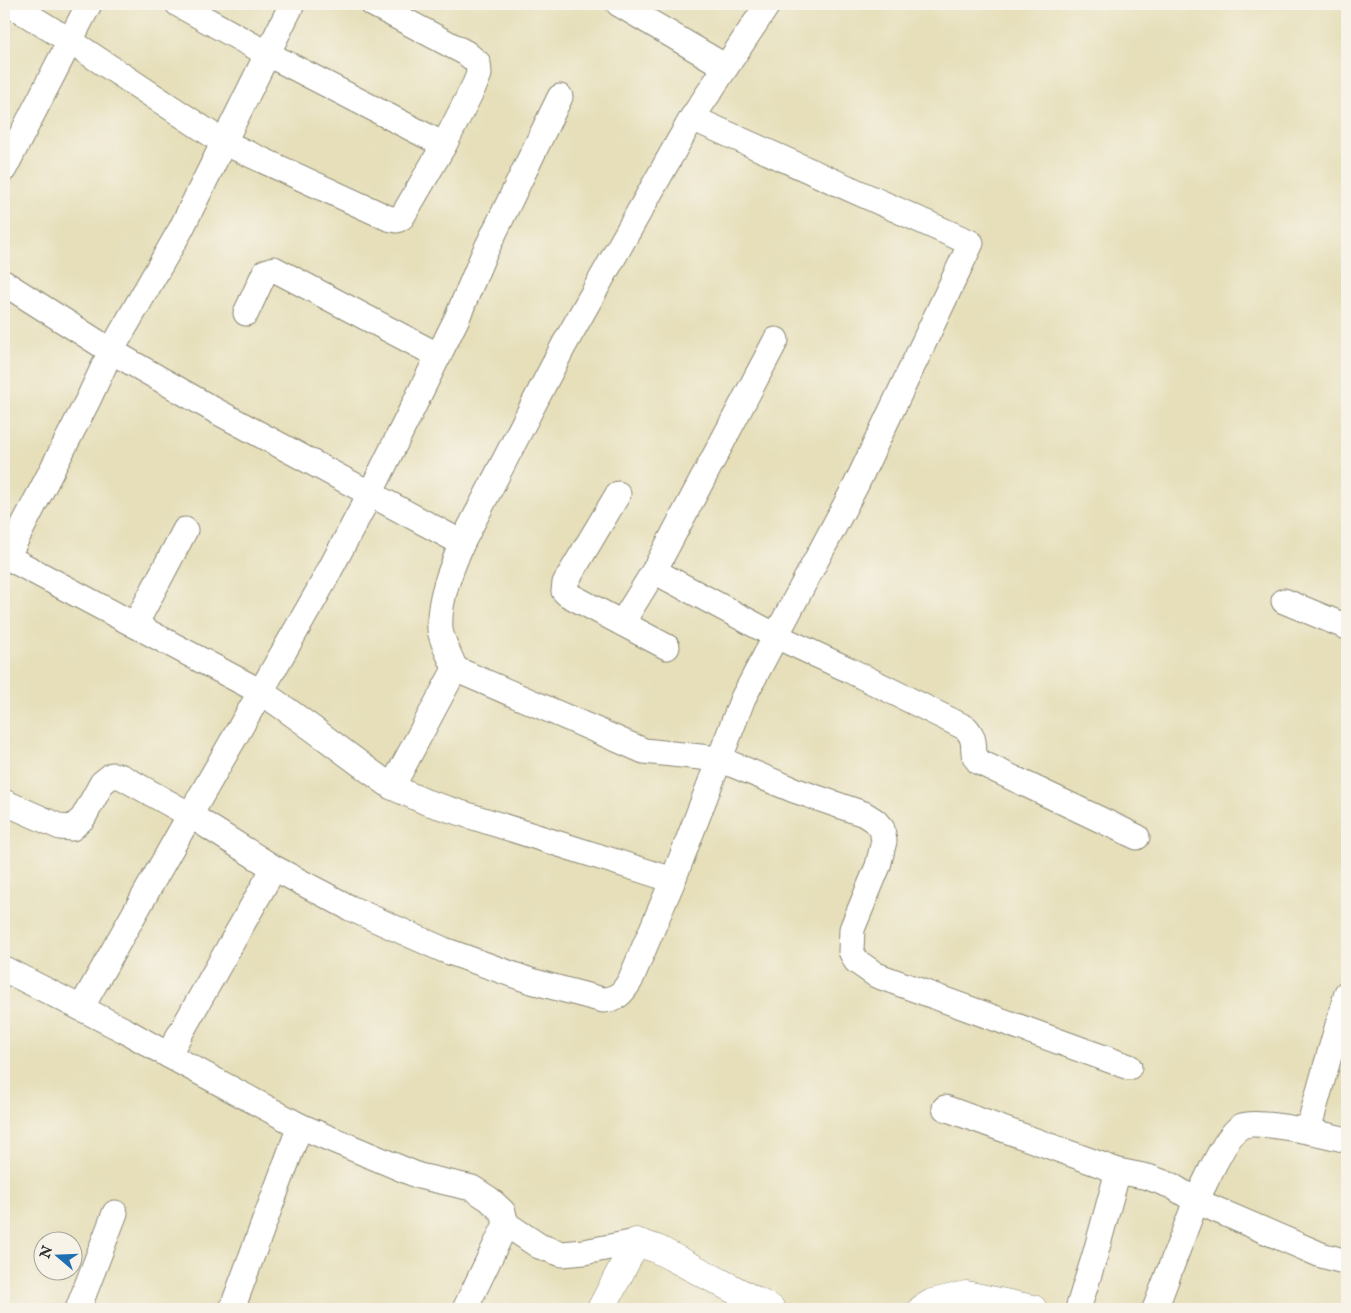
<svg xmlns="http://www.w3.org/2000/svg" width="1351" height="1313" font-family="'IM FELL English',serif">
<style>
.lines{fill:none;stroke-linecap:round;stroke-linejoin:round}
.minor-casing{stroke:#888572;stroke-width:27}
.tertiary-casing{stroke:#888572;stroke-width:29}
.minor{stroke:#fff;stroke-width:25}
.tertiary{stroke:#fff;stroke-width:28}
</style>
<rect width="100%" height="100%" fill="#f7f3e8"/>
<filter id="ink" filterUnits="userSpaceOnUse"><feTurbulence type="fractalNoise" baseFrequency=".02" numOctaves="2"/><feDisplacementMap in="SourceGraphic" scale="10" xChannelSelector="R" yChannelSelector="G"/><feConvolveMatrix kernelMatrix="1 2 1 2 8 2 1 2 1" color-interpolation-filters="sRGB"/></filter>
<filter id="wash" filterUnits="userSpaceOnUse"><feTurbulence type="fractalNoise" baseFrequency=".0096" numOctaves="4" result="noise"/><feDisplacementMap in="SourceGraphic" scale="20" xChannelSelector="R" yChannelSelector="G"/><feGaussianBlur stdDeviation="1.12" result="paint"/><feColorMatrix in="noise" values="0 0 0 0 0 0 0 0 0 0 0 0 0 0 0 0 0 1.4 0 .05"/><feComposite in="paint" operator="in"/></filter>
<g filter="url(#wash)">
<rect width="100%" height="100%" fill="#e6dfba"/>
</g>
<g filter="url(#ink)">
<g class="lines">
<g class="minor-casing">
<g id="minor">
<polyline points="10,4 70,41 223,142 388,218 397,220 402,217 444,145 266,53 178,4"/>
<path d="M292 4 181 229 111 351 88 400 7 557 261 692C306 722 348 756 392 787"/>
<polyline points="373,4 466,53 478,63 479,74 475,84 444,145"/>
<polyline points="619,4 726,67"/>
<polyline points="4,169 89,4"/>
<polyline points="4,283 111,351 216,411 462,543"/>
<polyline points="246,313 265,272 274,269 439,356"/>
<polyline points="618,494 565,583 564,591 567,594 667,647"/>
<path d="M654 571 776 636 847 669 966 728C980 744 968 751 979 762L1137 837"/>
<polyline points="1284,601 1347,627"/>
<polyline points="622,623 654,571 776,340"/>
<polyline points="135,625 185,530"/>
<path d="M455 669C451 658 441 640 440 629 438 600 451 569 462 543L564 345 692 118"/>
<polyline points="4,802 60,827 72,828 83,818 102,783 112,775 122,777 190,815 318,592 370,494 457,318 483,256 560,97"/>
<polyline points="673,880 426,802 392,787 455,669 644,751 719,759 794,790 864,814 875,821 882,829 884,841 878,866 852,929 851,951 856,961 876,975 1129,1067"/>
<polyline points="4,969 126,1031 168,1055 300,1126 419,1176 472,1188 489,1199 503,1212 506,1224 539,1246 562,1254 584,1252 636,1242"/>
<path d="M81 1008 190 815 274 868 350 908 444 950 531 981 603 1000C617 999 622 994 630 981L673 880 743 698 856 485 971 243 692 118 768 4"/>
<polyline points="168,1055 274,868"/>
<polyline points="945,1108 1118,1171"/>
<polyline points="1308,1130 1347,993"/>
<polyline points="78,1309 115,1213"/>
<polyline points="232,1309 300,1126"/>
<polyline points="465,1309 506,1224"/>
<path d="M1078 1309 1095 1255 1118 1171 1148 1177 1172 1186 1196 1201C1205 1184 1226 1133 1242 1126 1258 1119 1327 1135 1347 1140"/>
<polyline points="1155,1309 1196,1201 1321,1255 1347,1262"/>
</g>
</g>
<g class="tertiary-casing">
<g id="tertiary">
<polyline points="601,1309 636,1242 657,1249 771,1309"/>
<polyline points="922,1309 932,1303 966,1295 1033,1309"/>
</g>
</g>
<use href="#minor" class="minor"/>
<use href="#tertiary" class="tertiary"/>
</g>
</g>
<rect width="1351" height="1313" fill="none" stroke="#f7f3e8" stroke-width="20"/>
<g transform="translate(58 1256) rotate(289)"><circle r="24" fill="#f7f3e8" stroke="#a5a39c"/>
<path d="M0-4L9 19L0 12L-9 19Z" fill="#1f6fb2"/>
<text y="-8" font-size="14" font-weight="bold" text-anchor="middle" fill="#2b2b2b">N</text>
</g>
</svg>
